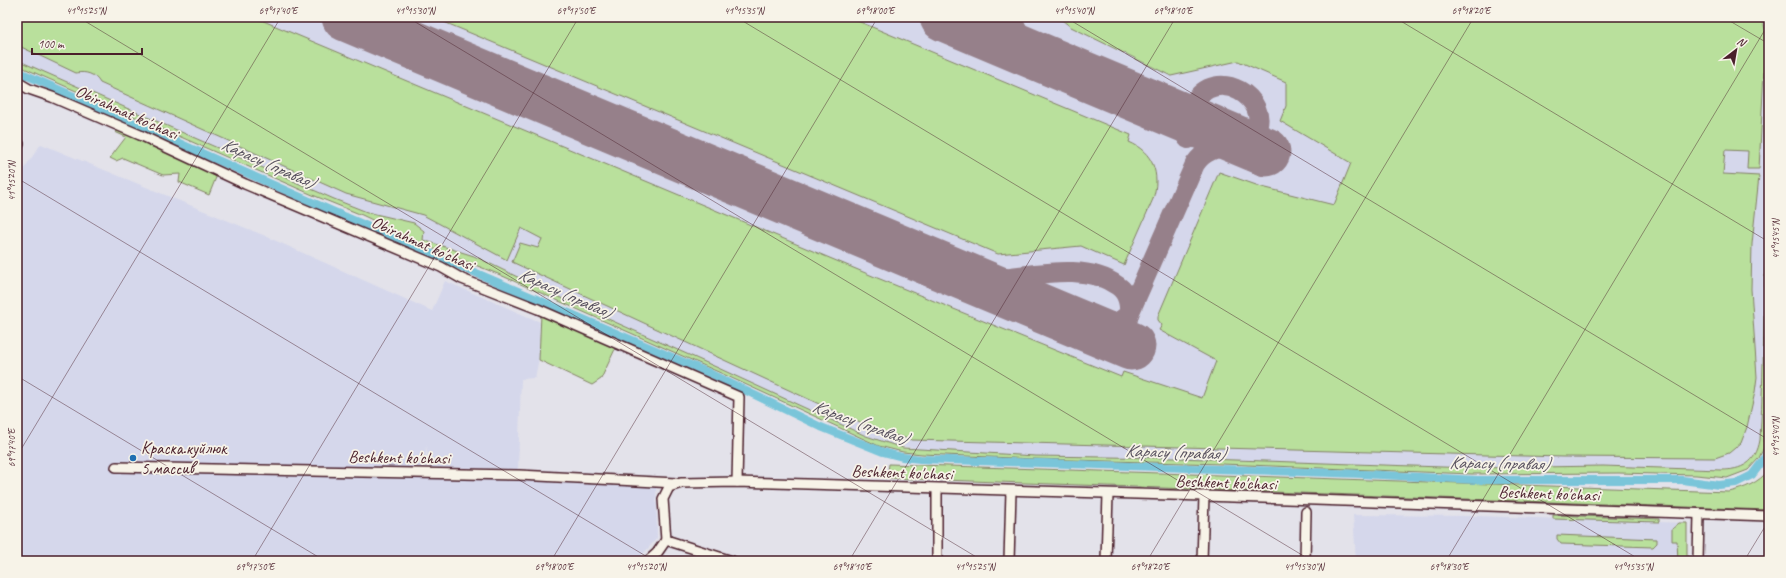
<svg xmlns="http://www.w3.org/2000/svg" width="1786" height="578" font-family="Caveat,sans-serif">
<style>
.built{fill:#d5d7eb}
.green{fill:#b9e09c;stroke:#828064}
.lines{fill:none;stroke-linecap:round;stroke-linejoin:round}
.canal{stroke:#7ac5d9;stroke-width:8}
.taxiway{stroke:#96808a;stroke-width:20}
.runway{stroke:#96808a;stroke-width:49}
.minor-casing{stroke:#4a1f2b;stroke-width:12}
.minor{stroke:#f7f3e8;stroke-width:9}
.ticks{fill:none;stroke:#4a1f2b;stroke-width:1;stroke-opacity:0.45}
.poi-dot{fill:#1f6fb2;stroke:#f7f3e8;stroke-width:1.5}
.labels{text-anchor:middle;stroke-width:3.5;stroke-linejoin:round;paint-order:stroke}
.street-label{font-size:17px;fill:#4a1f2b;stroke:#f7f3e8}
.poi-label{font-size:17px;fill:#4a1f2b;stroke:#f7f3e8;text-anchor:start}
.water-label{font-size:18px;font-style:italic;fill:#58515f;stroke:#f7f3e8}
.neatline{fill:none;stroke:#4a1f2b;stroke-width:1.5}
.ticks-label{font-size:10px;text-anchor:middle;fill:#4a1f2b}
</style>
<rect width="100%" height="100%" fill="#e3e2ea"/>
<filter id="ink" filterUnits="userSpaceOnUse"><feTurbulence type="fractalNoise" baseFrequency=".025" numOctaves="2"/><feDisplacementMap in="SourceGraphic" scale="8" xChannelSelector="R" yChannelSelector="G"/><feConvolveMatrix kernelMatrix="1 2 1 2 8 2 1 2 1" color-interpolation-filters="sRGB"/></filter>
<g filter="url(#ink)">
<g class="built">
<polygon points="17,17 1769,17 1769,187 1765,255 1764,334 1760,442 1755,454 1749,462 1743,467 1733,470 1603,466 1472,468 1176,458 1035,456 919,449 886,443 866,436 716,367 561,298 474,256 423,240 423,229 408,221 386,217 367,212 334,199 17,60"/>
<polygon points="41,144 263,235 432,311 445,281 540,322 539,358 535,378 521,379 518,469 430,467 426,446 425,471 656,477 657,538 637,561 17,561 17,179"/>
<polygon points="1353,515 1475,516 1687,523 1687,561 1356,561"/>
</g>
<g class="green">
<path d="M17 17H254L875 277 1121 377 1123 372 1202 398 1216 361 1159 330 1162 325 1158 320V316L1219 172 1262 187 1334 205 1351 163 1280 121 1286 106V82L1238 61 1171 76 1071 27 1058 17H1762L1766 34 1759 169H1747L1748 151 1725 150 1723 174 1759 176 1752 244 1751 289 1757 377 1755 392 1747 427 1741 443 1729 453 1715 458 1563 457 912 440 873 429 858 422 512 262 520 243 538 248 542 239 521 228 507 260 423 215 346 194 100 83C95 74 86 71 76 73L17 45Z"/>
<path d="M432 17H848L1131 135 1129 142C1153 152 1161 174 1153 199L1124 265 1081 246 998 254Z"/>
<path d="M17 60 334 199 367 212 414 223 424 231 423 240 474 256 561 298 716 367 866 436 903 448 1035 456 1176 458 1472 468 1603 466 1721 470C1742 470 1756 463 1760 440 1765 356 1763 271 1769 187V319L1764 447 1759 458 1748 470 1727 478 1696 475 1619 473 1472 474 1222 464 1035 459 922 454 903 452 879 446 723 374 498 274 424 245 362 215 315 196 17 65Z"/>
<polygon points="120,129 217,175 209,195 179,182 180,174 163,175 123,158 116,161 110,158 126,137 115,132"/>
<polygon points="541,314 616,347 601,379 592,385 539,360"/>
<path d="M889 464 1729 492C1745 488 1758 483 1769 470V510L887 478Z"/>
<polygon points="1553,515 1659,519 1659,522 1553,519"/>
<polygon points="1679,523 1687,523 1687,561 1678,561 1677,541 1672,541 1672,529"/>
<polygon points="1557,535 1657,539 1657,543 1653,547 1561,544 1557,539"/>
</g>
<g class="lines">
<polyline class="canal" points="17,71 332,211 709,373 821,427 883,452 902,457 920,459 1363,474 1477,480 1682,480 1719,485 1736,483 1752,475 1765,458 1769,445"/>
<g class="taxiway">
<path d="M1012 17C1019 40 1035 53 1057 64"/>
<polyline points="1150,103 1175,119 1188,139"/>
<path d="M964 276C970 278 976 279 982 279 1024 279 1081 259 1118 286 1128 293 1131 306 1128 319"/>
<polyline points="1062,317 1081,336 1095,341"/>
<path d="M1086 327C1103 329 1117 325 1129 314L1195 164C1211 139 1243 152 1255 132 1273 100 1216 63 1193 104 1188 115 1186 125 1187 137"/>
</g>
<g class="runway">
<polyline points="346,17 1131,346"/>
<polyline points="944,17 1266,152"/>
</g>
<g class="minor-casing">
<g id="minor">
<polyline points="17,82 29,89 52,97 140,135 245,184 441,267 462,279 538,309 739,397 737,482"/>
<polyline points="17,147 19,144"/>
<polyline points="116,467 519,475 676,483"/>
<polyline points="648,561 657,553 666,540"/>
<polyline points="732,561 666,540 663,499 669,487 681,483 737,482 1204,496 1769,516"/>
<polyline points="937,561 937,489"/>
<polyline points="1009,561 1011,491"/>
<polyline points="1106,561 1108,494"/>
<polyline points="1202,561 1204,496"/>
<polyline points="1305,561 1306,512"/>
<polyline points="1698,561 1699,514"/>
</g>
</g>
<use href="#minor" class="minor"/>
</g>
</g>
<path class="ticks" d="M78 17 983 561M407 17 1312 561M736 17 1642 561M1065 17 1769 440M1394 17 1769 242M1723 17 1769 44M17 178 654 561M17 376 325 561M17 456 281 17M252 561 579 17M551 561 878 17M849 561 1176 17M1147 561 1474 17M1446 561 1769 23M1744 561 1769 520"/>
<circle class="poi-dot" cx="133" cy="458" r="4"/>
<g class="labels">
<g class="street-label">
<text transform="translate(127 112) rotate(24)" y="6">Obirahmat ko'chasi</text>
<text transform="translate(423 243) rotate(24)" y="6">Obirahmat ko'chasi</text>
<text transform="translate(399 457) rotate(1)" y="6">Beshkent ko'chasi</text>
<text transform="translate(902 472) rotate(2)" y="6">Beshkent ko'chasi</text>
<text transform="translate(1226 482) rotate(2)" y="6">Beshkent ko'chasi</text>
<text transform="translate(1549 493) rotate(2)" y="6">Beshkent ko'chasi</text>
</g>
<g class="poi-label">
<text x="141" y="454">Краска.куйлюк<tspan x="141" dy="20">5 массив</tspan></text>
</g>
<g class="water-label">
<text transform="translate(268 163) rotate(24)" y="6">Карасу (правая)</text>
<text transform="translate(565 293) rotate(24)" y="6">Карасу (правая)</text>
<text transform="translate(860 422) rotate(20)" y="6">Карасу (правая)</text>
<text transform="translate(1175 452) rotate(2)" y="6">Карасу (правая)</text>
<text transform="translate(1499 463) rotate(1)" y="6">Карасу (правая)</text>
</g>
</g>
<rect width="1786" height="578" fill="none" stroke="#f7f3e8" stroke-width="44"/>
<g transform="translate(1736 50) rotate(31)" stroke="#f7f3e8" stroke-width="3" paint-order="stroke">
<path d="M0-3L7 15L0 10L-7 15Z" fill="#4a1f2b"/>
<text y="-6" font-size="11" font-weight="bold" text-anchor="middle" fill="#4a1f2b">N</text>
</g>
<path d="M32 48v6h110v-6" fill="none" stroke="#4a1f2b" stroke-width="2"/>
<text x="38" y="48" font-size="12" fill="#4a1f2b" stroke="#f7f3e8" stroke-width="3" paint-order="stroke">100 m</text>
<rect x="22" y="22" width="1742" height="534" class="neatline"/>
<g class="ticks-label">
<text x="86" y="14">41°15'25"N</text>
<text x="278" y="14">69°17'40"E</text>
<text x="415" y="14">41°15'30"N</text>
<text x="576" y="14">69°17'50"E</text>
<text x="744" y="14">41°15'35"N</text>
<text x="875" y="14">69°18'00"E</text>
<text x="1074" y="14">41°15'40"N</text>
<text x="1173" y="14">69°18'10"E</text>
<text x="1471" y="14">69°18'20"E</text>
<text transform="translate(11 181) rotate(-90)" y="4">41°15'20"N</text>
<text transform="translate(1775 239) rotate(-90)" y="4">41°15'45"N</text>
<text transform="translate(1775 437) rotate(-90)" y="4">41°15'40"N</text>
<text transform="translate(11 448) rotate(-90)" y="4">69°17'40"E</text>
<text x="255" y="570">69°17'50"E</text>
<text x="554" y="570">69°18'00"E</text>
<text x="646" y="570">41°15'20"N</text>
<text x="852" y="570">69°18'10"E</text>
<text x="975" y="570">41°15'25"N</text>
<text x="1150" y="570">69°18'20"E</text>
<text x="1304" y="570">41°15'30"N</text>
<text x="1449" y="570">69°18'30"E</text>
<text x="1633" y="570">41°15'35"N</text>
</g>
</svg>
